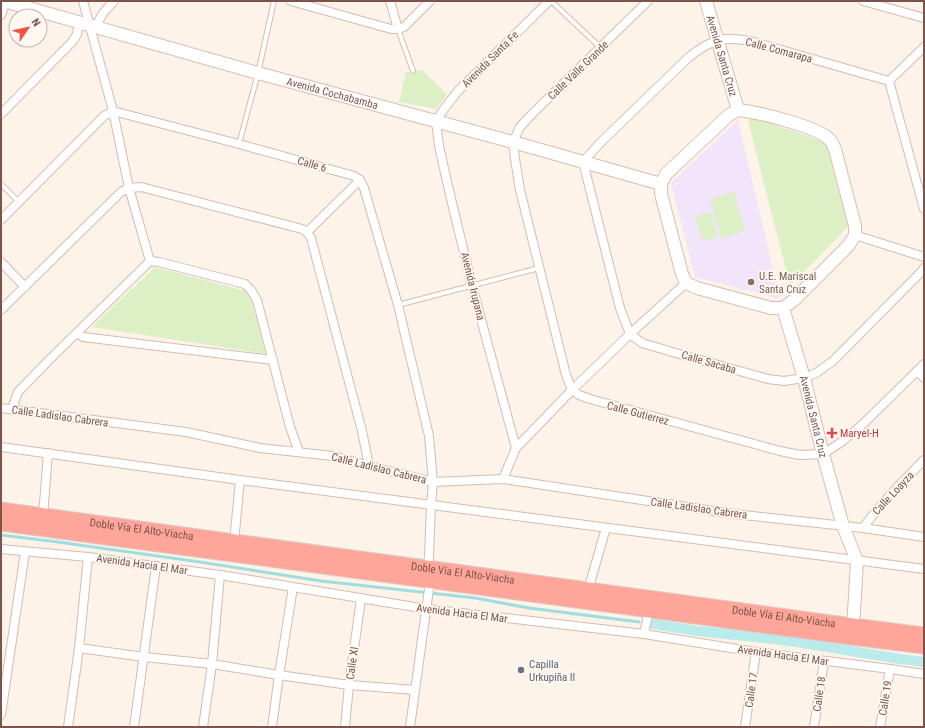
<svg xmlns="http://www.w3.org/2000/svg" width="925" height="728" font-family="'Roboto Condensed',sans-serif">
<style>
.education{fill:#f0e5fb}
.green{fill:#dcefc5}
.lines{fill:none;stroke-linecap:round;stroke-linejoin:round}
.stream{stroke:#9fdede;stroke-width:3}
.canal{stroke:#baebeb;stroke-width:10}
.lane-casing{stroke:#d5bbb0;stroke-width:6}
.street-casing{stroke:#d5bbb0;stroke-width:10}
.secondary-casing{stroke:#dbbcaf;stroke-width:14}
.highway-casing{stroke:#dbcfcc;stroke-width:17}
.lane{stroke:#fff;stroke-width:4}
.street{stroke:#fff;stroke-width:8}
.secondary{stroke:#fff;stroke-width:12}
.highway{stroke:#fea69a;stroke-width:15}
.education-dot{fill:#8d6e63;stroke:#fff8f2;stroke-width:1.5}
.health-dot{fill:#e0444e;stroke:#fff8f2;stroke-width:1.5}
.worship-dot{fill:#6b7280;stroke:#fff8f2;stroke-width:1.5}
.labels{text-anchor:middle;stroke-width:3.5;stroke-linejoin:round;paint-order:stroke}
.street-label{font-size:11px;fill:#7d5449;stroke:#fff8f2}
.education-label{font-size:11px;fill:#785e54;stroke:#fff8f2;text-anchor:start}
.health-label{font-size:11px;fill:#be3a42;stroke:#fff8f2;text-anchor:start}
.worship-label{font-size:11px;fill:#5b616d;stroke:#fff8f2;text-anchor:start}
</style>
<rect width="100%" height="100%" fill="#fef3e9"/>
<polygon class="education" points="738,120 780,299 695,277 671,183"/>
<g class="green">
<polygon points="422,70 447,94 436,109 399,102 406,72"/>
<polygon points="752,118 799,133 826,143 848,227 790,286 748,120"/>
<polygon points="734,192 745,231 721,238 710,199"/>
<polygon points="711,212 718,237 702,241 695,216"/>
<polygon points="155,267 249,292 266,354 92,327"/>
</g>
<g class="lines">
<polyline class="stream" points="1,535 58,542 200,562 321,581 475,598 529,608 639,622"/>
<polyline class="canal" points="653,624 697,631 765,638 796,642 900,659 924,662"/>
<g class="lane-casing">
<g id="lane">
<polyline points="551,1 600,47"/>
<polyline points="398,29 413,71"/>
<polyline points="239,144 258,73 274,1"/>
<polyline points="1,184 19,202"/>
<polyline points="398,305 539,268"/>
</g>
</g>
<g class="street-casing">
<g id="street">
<polyline points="83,1 113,111 129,188 150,261"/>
<polyline points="291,1 391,29 398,29 404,27 430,1"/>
<polyline points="390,1 398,29"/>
<polyline points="648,1 533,113 520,127 513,142 515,159 520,190 566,375 572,390 579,395 590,399 780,451 800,455 823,454 843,441 862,425 924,364"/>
<polyline points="863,1 924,18"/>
<polyline points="1,15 6,1"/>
<path d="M97 27C100 14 106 10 114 1"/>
<polyline points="889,81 924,47"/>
<polyline points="1,114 73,41 77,34 79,22"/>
<path d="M924 209 889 81 750 41C744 40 738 39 732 39 715 38 702 47 689 57L599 144 583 162 620 308 630 334 642 343 679 354 768 379 784 381 804 378 816 373 833 361 922 271 924 268"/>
<polyline points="1,220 104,116 113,111 239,144 354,176 360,180 364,188 398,305 429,436 433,482 431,505 429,557 427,568 429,589 410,727"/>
<polyline points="307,232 360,180"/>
<polyline points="855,235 924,257"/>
<polyline points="1,262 25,287"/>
<polyline points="1,310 121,192 129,188 141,187 302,229 307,232 311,238 362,431 369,466"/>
<polyline points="77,333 83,337 273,360"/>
<polyline points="917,371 924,378"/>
<polyline points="1,408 186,432 260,448 333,456 369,466 433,482 503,479 734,514 863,528 924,537"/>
<polyline points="12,409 18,392 49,360 144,267 150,261 159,262 245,284 251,290 257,300 290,427 299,452"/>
<polyline points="1,447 240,480 924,569"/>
<polyline points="516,448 472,286 448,186 439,146 436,121 444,109 458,91 549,1"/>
<polyline points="503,479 516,448 572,390 630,334 686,283"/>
<polyline points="43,516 48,453"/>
<path d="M863 528C881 503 902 482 924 460"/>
<polyline points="234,542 240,480"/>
<polyline points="1,549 88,557 220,575 427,609 644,634 756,652 890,669 924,674"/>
<polyline points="588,590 606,528"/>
<polyline points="644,634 649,610"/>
<polyline points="79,648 144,657 212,664 279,675 349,685 415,690"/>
<polyline points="1,715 25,552"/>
<polyline points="68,727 79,648 88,557"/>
<polyline points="134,727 156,566"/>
<polyline points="203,727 212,664 220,575"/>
<polyline points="272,727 279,675 293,587"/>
<polyline points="345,727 349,685 361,599"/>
<polyline points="745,727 756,652"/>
<polyline points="814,727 824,661"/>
<polyline points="880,727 890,669"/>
</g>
</g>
<g class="secondary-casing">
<g id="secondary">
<path id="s1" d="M4 1 258 73 513 142 661 184"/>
<path id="s2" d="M706 1 738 110"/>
<path d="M738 110C757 112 816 126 829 139 832 141 833 146 835 149L855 226V235L849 245 794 300 783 308H771L697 288 686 283 682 274 661 194V184L666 174 729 115Z"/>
<path id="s3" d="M783 308 804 378 823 454 843 526 857 561 854 612 852 634"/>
</g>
</g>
<g class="highway-casing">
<g id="highway">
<path id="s4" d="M1 510 853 626 924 635"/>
<polyline points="1,523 851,637 924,646"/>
</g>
</g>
<use href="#lane" class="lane"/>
<use href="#street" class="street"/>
<use href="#secondary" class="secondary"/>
<use href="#highway" class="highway"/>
</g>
<circle class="education-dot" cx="751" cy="282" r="4"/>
<path class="health-dot" d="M830 427h4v4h4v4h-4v4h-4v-4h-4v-4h4z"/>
<circle class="worship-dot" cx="521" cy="670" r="4"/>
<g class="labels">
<g class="street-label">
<text transform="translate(779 50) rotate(15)" y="4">Calle Comarapa</text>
<text dy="4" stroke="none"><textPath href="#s2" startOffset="57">Avenida Santa Cruz</textPath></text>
<text transform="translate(490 59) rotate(-45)" y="4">Avenida Santa Fe</text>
<text transform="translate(578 70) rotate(-44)" y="4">Calle Valle Grande</text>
<text dy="4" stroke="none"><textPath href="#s1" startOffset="341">Avenida Cochabamba</textPath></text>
<text transform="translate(312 164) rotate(16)" y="4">Calle 6</text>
<text transform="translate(473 286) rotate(76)" y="4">Avenida Irupana</text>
<text transform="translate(709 362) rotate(16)" y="4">Calle Sacaba</text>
<text transform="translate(638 413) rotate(15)" y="4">Calle Gutierrez</text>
<text transform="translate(60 416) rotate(8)" y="4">Calle Ladislao Cabrera</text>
<text dy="4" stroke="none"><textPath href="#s3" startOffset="113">Avenida Santa Cruz</textPath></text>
<text transform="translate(379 468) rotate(14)" y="4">Calle Ladislao Cabrera</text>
<text transform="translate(893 493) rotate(-47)" y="4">Calle Loayza</text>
<text transform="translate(699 508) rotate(8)" y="4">Calle Ladislao Cabrera</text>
<text dy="4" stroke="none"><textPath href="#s4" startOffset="142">Doble Vía El Alto-Viacha</textPath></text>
<text transform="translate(142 564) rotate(8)" y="4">Avenida Hacia El Mar</text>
<text dy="4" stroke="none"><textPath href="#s4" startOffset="466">Doble Vía El Alto-Viacha</textPath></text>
<text transform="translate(462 613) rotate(7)" y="4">Avenida Hacia El Mar</text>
<text dy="4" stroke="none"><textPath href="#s4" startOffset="790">Doble Vía El Alto-Viacha</textPath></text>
<text transform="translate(783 655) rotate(8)" y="4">Avenida Hacia El Mar</text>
<text transform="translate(352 663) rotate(-82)" y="4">Calle XI</text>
<text transform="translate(751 690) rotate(-82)" y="4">Calle 17</text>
<text transform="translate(819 694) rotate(-82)" y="4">Calle 18</text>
<text transform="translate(885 698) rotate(-81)" y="4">Calle 19</text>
</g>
<g class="education-label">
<text x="759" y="280">U.E. Mariscal<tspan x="759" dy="13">Santa Cruz</tspan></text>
</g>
<g class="health-label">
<text x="840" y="437">Maryel-H</text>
</g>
<g class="worship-label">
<text x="529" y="668">Capilla<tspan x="529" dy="13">Urkupiña II</tspan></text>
</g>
</g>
<rect width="925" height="728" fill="none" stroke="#7d5449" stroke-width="4"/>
<g transform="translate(28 28) rotate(56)"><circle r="19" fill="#fff8f2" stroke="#cbb6ae"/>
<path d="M0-3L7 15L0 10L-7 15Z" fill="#f45143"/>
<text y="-6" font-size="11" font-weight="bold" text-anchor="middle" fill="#7d5449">N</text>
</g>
</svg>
